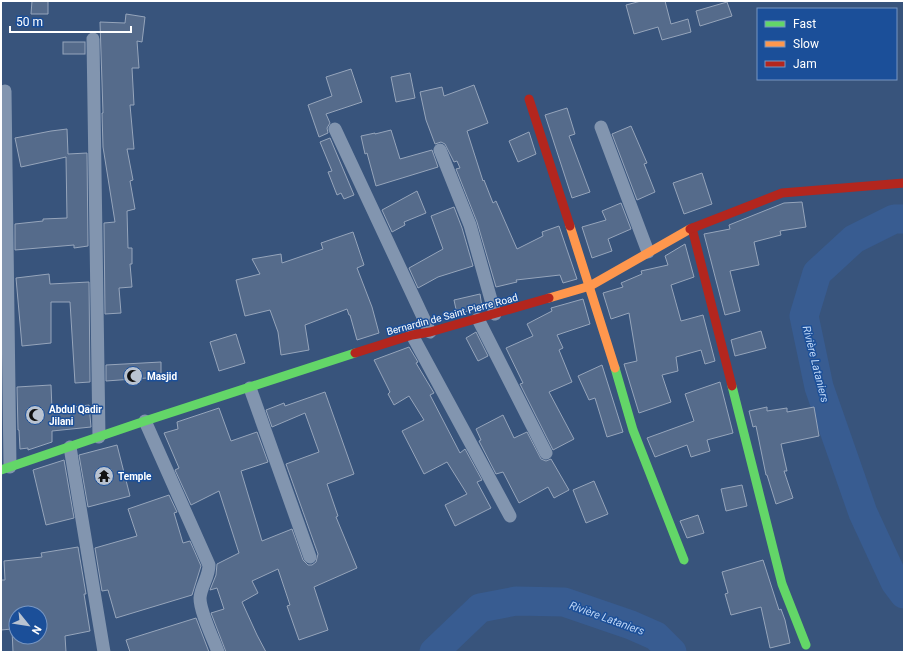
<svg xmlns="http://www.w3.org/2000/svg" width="905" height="653" font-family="Roboto,sans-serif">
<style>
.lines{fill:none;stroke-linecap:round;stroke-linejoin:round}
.river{stroke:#385c91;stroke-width:29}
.building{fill:#556b8b;stroke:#96a5bb;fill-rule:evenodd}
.street{stroke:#8295af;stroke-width:13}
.fast{stroke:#63d668;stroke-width:9}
.slow{stroke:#ff974d;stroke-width:9}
.jam{stroke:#b3261e;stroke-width:9}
.labels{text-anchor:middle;stroke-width:3;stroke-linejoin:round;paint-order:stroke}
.street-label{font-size:10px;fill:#fff;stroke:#1b4f99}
.poi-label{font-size:10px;font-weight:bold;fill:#fff;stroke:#1b4f99;text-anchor:start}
.water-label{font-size:11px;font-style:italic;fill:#bdd6f7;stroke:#1b4f99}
</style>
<rect width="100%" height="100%" fill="#38547c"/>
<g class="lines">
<g class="river">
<polyline points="904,219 894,219 854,239 817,273 804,316 819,387 863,513 895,582 904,594"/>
<polyline points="434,652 480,608 516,601 564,602 631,625 656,636 672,652"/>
</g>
</g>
<g class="building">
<polygon points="32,1 48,1 48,14 31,14"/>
<polygon points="641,1 665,1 671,24 688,19 691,32 662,40 658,27 634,34 626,5"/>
<polygon points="727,2 732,16 700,26 696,11"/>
<polygon points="126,14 145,17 142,42 137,41 139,68 132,68 134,105 130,105 134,149 127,149 133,180 130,181 135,209 127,211 128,248 132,248 132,264 130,264 132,287 119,288 121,313 105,314 104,223 115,222 103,147 102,113 103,113 100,22 125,23"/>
<rect x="63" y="42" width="22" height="12"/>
<polygon points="351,69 362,102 326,114 330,123 327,128 328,133 319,137 308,105 332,96 326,77"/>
<polygon points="410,73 415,98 396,102 391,77"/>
<polygon points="474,85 488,123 467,131 483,181 484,180 493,203 496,201 517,249 543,236 542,232 559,226 577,279 563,283 560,275 516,280 517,282 496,287 477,222 456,169 460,168 457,161 454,162 445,144 441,142 435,144 426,120 420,92 442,87 444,96"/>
<polygon points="567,108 575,134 569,136 590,192 572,198 545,115"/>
<polygon points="631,126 647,163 644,164 655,192 637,200 612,134"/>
<polygon points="67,129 68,154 87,153 88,246 74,248 74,245 15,250 15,224 43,221 43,219 67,218 66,157 21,167 15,138 51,131"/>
<polygon points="391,130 400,159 432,150 438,167 376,186 367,153 365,154 361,136 375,133 375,134"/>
<polygon points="529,132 536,154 518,162 509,141"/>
<polygon points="330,138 354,195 344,199 341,193 337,195 328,172 332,171 320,142"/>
<polygon points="702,173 712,204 684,214 673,183"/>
<polygon points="417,191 426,213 404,222 405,225 392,232 382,210"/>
<polygon points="802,202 806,227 780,231 781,235 754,242 759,265 730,271 740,311 725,315 704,234 730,229 729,225 784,203"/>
<polygon points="621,203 631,229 608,239 612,251 592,258 582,227 606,220 602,211"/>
<polygon points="454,207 462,228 473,266 438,277 418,288 409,268 443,249 431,216"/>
<polygon points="353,232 364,265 357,268 372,307 379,333 357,340 350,315 349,315 347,309 305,325 309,350 281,355 278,332 270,310 245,316 236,280 260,274 252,259 281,254 282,263 323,249 321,243"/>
<polygon points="685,244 694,277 671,285 681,321 703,315 715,361 705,364 701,350 676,357 678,371 662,375 671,402 639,413 624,364 637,361 629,313 611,319 603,293 623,287 621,283 642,274 641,271 668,265 665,256"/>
<polygon points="49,274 50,284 89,282 90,382 75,383 70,302 51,302 51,343 22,346 16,278"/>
<polygon points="480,294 482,307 457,314 454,300"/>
<polygon points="583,299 590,324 557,335 563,348 559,350 572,382 549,392 574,439 553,450 520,384 523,383 506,348 533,336 527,324 552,311 551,308"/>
<polygon points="761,331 766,348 735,356 731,340"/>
<polygon points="476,332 488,356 478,361 466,338"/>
<polygon points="236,334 245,363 219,371 210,342"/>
<polygon points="409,347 418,362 416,363 434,393 430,395 460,453 465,449 482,480 477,482 491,508 455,526 445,505 467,494 447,462 424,474 402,431 424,420 409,396 394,405 388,394 390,392 374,360"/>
<polygon points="161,362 161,377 106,381 106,365"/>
<polygon points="602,365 623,432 607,437 595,398 589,400 578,376"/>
<polygon points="720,382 733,433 707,440 710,451 691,457 687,445 655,457 647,438 694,421 685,394"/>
<polygon points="51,385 52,410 89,405 91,427 52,431 52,442 28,450 28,448 20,449 19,430 18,430 17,387"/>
<polygon points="325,392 354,474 327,484 338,516 336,517 357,568 314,587 328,630 299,640 287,606 290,605 278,569 252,581 258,593 242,602 257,635 266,652 226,652 211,613 224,609 217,588 210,590 216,575 217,564 239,553 219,491 191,505 175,470 179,468 164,433 178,429 177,422 219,408 231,441 257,432 268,462 241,471 262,541 292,529 303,560 308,565 312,565 316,562 318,554 286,464 319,452 305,413 272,427 266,410 284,403 285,406"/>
<polygon points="767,407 767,411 787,408 787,412 814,407 819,436 781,444 787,471 784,471 793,498 776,504 767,475 766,475 756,426 753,427 749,411"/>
<polygon points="503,415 514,438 527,432 541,459 546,461 551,459 569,490 554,498 548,487 519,503 503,472 496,474 479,441 481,440 476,429"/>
<polygon points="117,445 130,496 88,507 79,455"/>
<polygon points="64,460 74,518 46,525 33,470"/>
<polygon points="594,481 608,514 586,523 573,490"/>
<polygon points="742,485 747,506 726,511 721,489"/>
<polygon points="169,495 177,512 174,513 183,543 190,541 201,566 192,595 116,618 108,590 102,591 95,548 137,536 128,509"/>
<polygon points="698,515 704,533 687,538 680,521"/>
<path d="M78 547 86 594H84L90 631 65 636 66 652H13L12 629 1 630V580H5L4 561 42 557 41 553ZM16 613H40V637H16Z"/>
<polygon points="763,560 779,610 781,609 785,620 790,643 770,648 761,607 731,615 725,594 728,593 722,572"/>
<polygon points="196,618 209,652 130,652 126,640"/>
</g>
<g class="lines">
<g class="street">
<polyline points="93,39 99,437"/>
<polyline points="5,91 10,467"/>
<polyline points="601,127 648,252"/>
<polyline points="335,129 430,332"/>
<polyline points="440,150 470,225 495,314"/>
<polyline points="478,319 546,453"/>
<polyline points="412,335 510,516"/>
<polyline points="250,388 310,557"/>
<path d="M145 421 209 565C209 577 201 586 200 598 200 612 213 638 218 652"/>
<polyline points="70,447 104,652"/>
</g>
<g class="fast">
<polyline points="615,368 633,430 684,560"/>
<polyline points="732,386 782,584 806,645"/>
<polyline points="1,470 145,421 355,353"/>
</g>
<g class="slow">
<polyline points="570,226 615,368"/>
<polyline points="549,298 590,286 690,229"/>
</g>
<g class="jam">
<polyline points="529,99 570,226"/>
<polyline points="692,228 732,386"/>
<polyline points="690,229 782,193 904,183"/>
<polyline points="355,353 412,335 430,332 549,298"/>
</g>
</g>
<defs>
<g id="mosque-disc" transform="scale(1)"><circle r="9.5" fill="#b9c3d1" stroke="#1b4f99"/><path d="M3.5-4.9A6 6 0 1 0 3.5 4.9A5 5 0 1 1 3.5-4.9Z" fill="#111"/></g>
<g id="temple-disc" transform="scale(1)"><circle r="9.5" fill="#b9c3d1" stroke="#1b4f99"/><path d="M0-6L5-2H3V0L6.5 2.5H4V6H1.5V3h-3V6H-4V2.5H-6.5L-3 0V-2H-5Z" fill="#111"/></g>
</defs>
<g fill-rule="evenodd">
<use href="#mosque-disc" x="133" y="376"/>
<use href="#mosque-disc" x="35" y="415"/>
<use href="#temple-disc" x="104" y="476"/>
</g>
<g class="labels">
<g class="street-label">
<text transform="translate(452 314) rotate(-15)" y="4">Bernardin de Saint Pierre Road</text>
</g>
<g class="poi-label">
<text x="147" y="380">Masjid</text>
<text x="49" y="413">Abdul Qadir<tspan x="49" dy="12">Jilani</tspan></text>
<text x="118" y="480">Temple</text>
</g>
<g class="water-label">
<text transform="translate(816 364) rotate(76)" y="4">Rivière Lataniers</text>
<text transform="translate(607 618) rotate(20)" y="4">Rivière Lataniers</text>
</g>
</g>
<rect width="905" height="653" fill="none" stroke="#ffffff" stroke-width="4"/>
<rect x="757" y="8" width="140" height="72" fill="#1b4f99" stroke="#7695c2"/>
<rect x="765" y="21" width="20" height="6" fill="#63d668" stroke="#7695c2"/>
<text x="793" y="28" font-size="12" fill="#ffffff">Fast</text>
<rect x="765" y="41" width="20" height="6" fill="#ff974d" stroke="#7695c2"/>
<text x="793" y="48" font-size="12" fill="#ffffff">Slow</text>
<rect x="765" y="61" width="20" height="6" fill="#b3261e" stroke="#7695c2"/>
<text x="793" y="68" font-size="12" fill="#ffffff">Jam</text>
<g transform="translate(28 625) rotate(120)"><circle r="19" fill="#1b4f99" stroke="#7695c2"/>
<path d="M0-3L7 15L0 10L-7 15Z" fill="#b9c3d1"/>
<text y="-6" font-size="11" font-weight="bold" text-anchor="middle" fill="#ffffff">N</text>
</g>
<path d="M10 26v6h121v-6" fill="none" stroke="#ffffff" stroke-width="2"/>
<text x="16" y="26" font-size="12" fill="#ffffff" stroke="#1b4f99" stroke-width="3" paint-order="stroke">50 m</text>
</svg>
